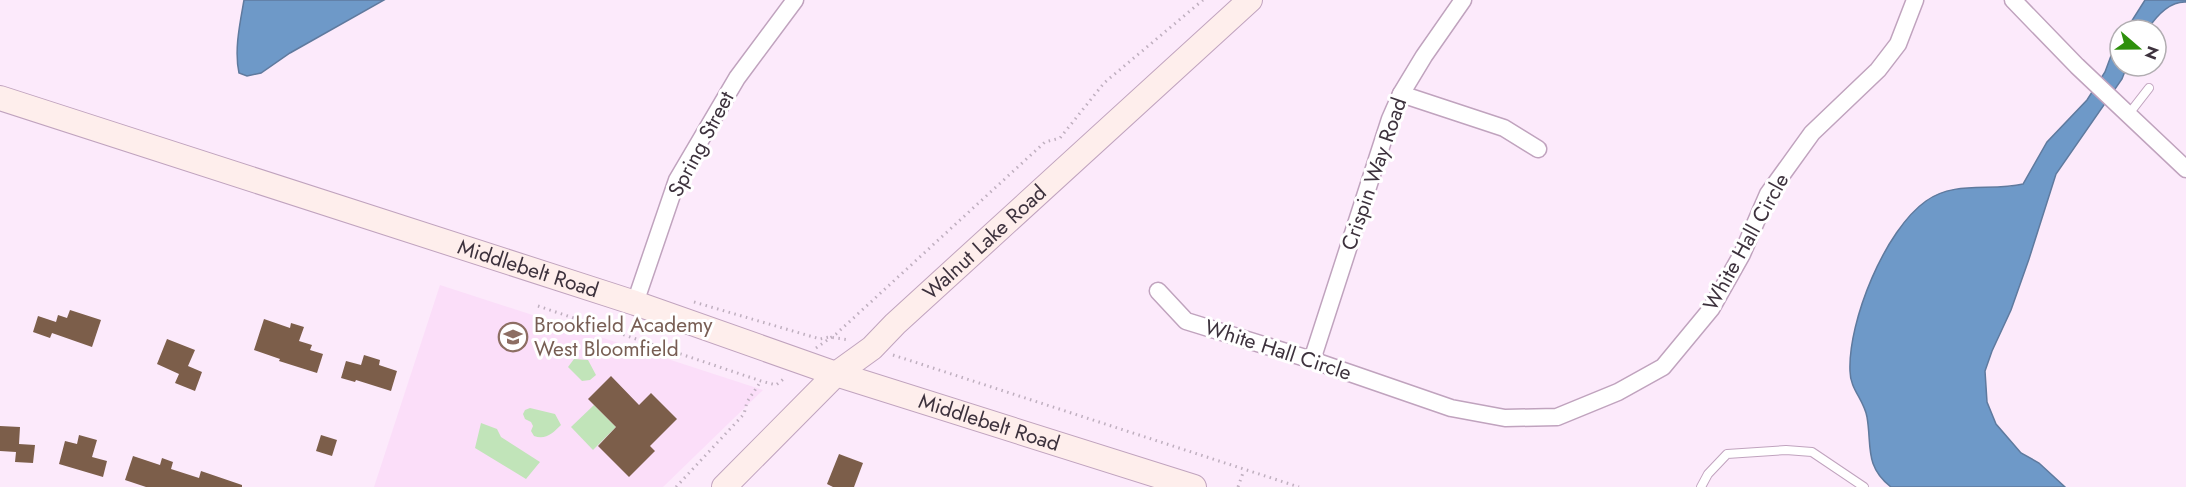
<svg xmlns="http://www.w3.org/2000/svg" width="2186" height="487" font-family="Jost,sans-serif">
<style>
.built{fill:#fbdef9}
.green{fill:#c1e4b9}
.water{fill:#6e99c8;stroke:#5f7a9e;stroke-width:1.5}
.building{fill:#7c5e4a}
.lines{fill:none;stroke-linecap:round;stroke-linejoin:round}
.lane-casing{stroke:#c0a3be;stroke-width:10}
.street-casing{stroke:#c0a3be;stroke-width:19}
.secondary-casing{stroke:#c0a3be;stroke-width:26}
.path{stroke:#bfafbf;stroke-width:3;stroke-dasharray:1.5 4.5;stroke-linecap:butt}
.lane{stroke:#fff;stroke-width:8}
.street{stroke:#fff;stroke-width:16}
.secondary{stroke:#feeeec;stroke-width:24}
.labels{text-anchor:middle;stroke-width:6;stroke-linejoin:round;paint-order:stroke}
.street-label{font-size:21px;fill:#3d323d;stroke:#fff}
.education-label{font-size:21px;fill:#785e54;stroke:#fff;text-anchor:start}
</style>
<rect width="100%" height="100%" fill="#fceafb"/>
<polygon class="built" points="440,285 763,390 663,487 374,487"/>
<g class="green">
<polygon points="574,359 588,360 596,375 590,380 582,381 568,367"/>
<polygon points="594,405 616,427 593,450 571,427"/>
<path d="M530 408 555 414 561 425C553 433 546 440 534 436L531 431 533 426 531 422 525 419 523 414 525 410Z"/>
<polygon points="481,423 497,429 501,437 540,462 526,479 475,448"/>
</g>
<g class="water">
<path d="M244 0H384L290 53 261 73 247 76 239 73C234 50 240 23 244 0Z"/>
<path d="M2145 0H2186V2C2169 1 2155 18 2147 30H2126Z"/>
<path d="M2120 40V66H2127L2122 79 2056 174 2029 259 2011 310 1992 351 1985 371 1987 402 1996 424 2021 453 2039 463 2065 487H1891C1864 466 1872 445 1867 417 1864 400 1850 389 1850 371 1848 321 1885 230 1926 201 1955 180 1991 192 2023 184L2047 142 2087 100 2105 72 2112 53Z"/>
</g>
<g class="building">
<polygon points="70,310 101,320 92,347 52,333 50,338 33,332 38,316 56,322 58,315 67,318"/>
<polygon points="264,319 290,328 291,323 304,327 299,341 312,345 310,350 323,354 317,373 279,361 280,359 254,350"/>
<polygon points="167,339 195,350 188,366 202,372 195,391 175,383 179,374 157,364"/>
<polygon points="364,355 380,360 379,365 397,371 391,391 356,380 355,382 341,378 346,361 361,365"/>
<polygon points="611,376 639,405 651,393 677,419 650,446 655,451 629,477 598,446 616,427 588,399"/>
<polygon points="0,426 20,427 19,444 35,445 33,463 15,462 16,452 0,451"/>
<polygon points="79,435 97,440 92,457 107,461 103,477 59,464 65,441 77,444"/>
<polygon points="321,435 337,440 332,456 316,451"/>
<polygon points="839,454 863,463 854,487 833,487 827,484"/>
<polygon points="133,456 160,465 162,458 173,462 171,469 199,478 201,471 242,485 242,487 146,487 125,480"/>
</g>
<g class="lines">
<g class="lane-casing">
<g id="lane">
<polyline points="2128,115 2149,88"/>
<polyline points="1701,487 1708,474 1727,454 1786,450 1812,452 1864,487"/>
</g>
</g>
<g class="street-casing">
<g id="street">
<polyline points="2013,0 2077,66 2186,169"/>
<polyline points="1401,94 1504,128 1538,149"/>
<polyline points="1158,291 1186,321 1312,360 1451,408 1505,418 1557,417 1618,392 1663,367 1711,309 1742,254 1768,194 1812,133 1878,70 1898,44 1915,0"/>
<polyline points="635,303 677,180 737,78 795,0"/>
<polyline points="1312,360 1390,119 1401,94 1424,56 1463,0"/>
</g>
</g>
<g class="secondary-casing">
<g id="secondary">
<path id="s1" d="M0 98 635 303 836 374 1194 487"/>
<path id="s2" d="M724 487 836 374 872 348 895 324 1250 0"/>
</g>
</g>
<g class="path">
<polyline points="694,302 820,339 829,337 850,340"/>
<polyline points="538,306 761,381 776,385 786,377"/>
<polyline points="816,348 836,334 1045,142 1060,138 1104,83 1203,0"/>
<polyline points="893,355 1299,487"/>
<polyline points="676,487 744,414 747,402 761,381"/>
<polyline points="1238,487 1244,470"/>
</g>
<use href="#lane" class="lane"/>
<use href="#street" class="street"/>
<use href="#secondary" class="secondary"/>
</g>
<defs>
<g id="school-ring" transform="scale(1.5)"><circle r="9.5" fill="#fff" stroke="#8d6e63" stroke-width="1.5"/><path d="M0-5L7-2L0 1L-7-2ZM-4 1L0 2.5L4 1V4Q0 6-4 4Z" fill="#8d6e63"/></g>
</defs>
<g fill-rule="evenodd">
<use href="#school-ring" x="513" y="337"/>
</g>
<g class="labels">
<g class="street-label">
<text transform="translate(701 144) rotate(-62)" y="7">Spring Street</text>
<text transform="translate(1374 174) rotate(-71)" y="7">Crispin Way Road</text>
<text dy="7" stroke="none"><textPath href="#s2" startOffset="358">Walnut Lake Road</textPath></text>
<text transform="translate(1746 242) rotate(-61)" y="7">White Hall Circle</text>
<text dy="7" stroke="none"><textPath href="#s1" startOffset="555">Middlebelt Road</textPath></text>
<text transform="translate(1278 350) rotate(18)" y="7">White Hall Circle</text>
<text dy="7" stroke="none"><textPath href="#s1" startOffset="1041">Middlebelt Road</textPath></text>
</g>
<g class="education-label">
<text x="534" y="332">Brookfield Academy<tspan x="534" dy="24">West Bloomfield</tspan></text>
</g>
</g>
<g transform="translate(2138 48) rotate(110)"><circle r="28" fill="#ffffff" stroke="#b1adb1" stroke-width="1.5"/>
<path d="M0-4.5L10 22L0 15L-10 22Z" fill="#2e900c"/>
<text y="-9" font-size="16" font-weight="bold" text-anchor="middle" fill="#3d323d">N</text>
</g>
</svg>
